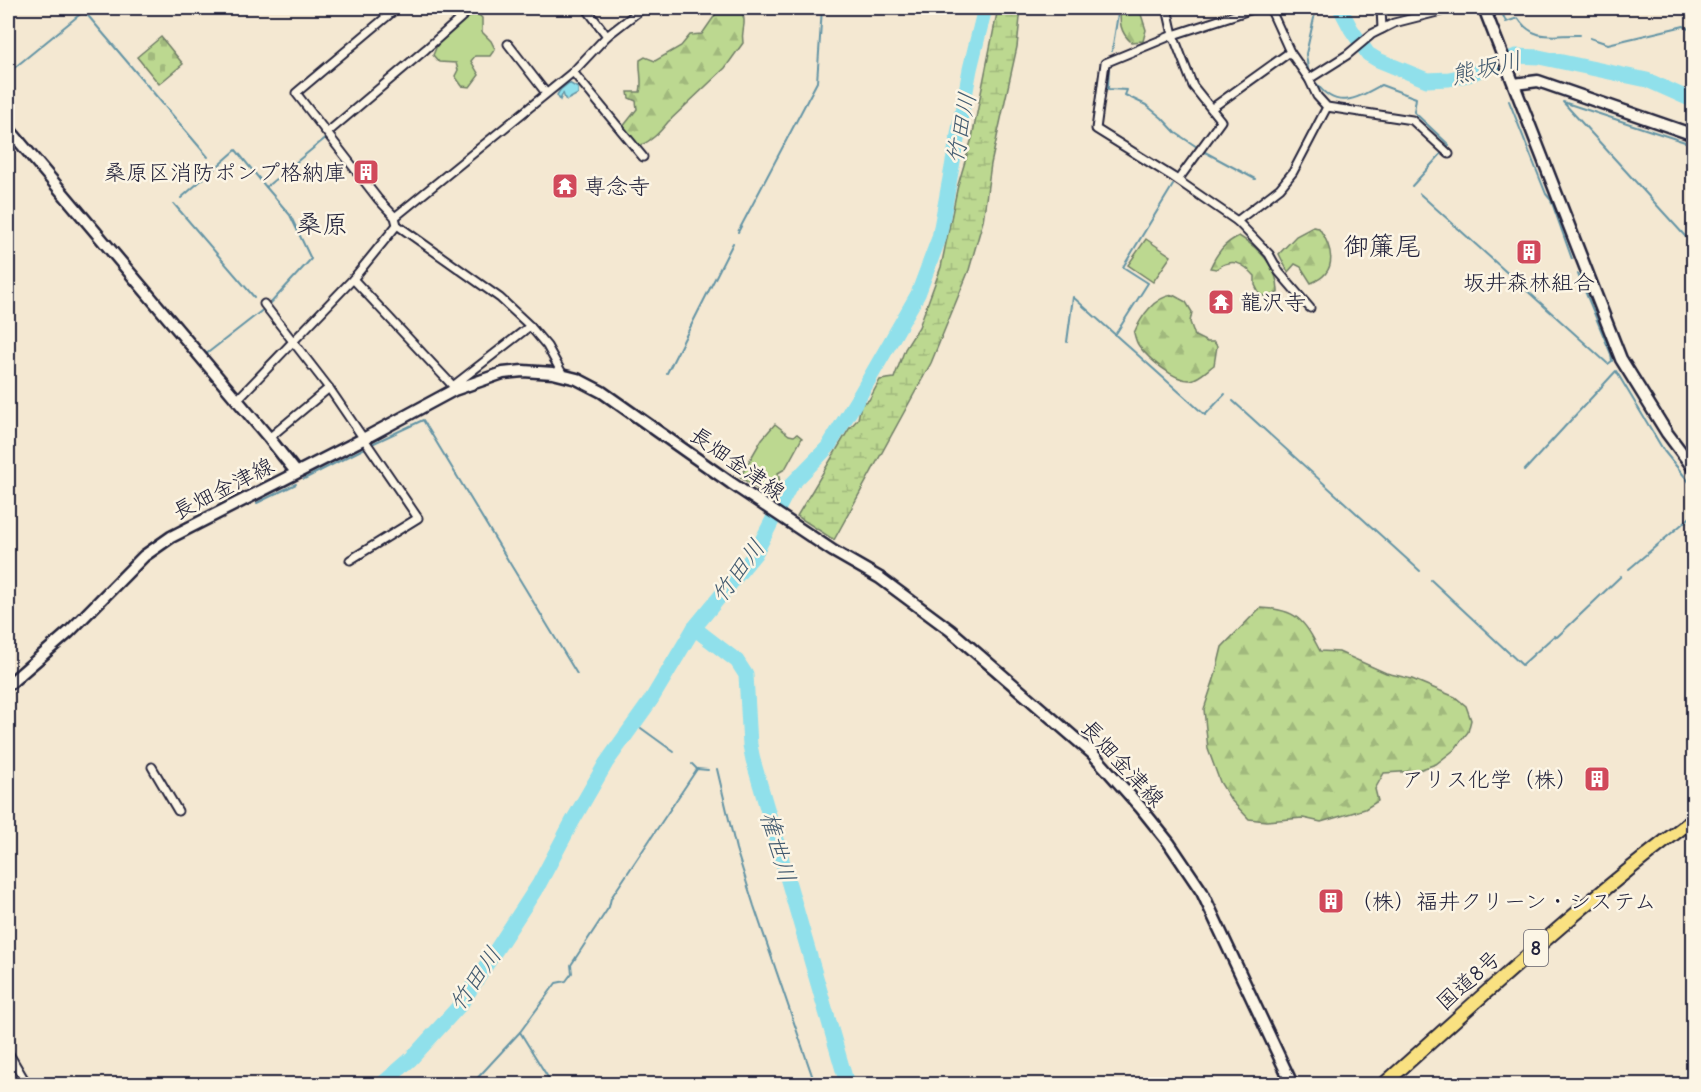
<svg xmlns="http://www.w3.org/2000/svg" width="1701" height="1092" font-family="'Comic Neue','Klee One',sans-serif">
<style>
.grass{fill:#bcd890;stroke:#6f7d66;stroke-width:1.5}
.forest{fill:url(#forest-firs);stroke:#6f7d66;stroke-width:1.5}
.wetland{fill:url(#wetland-marsh);stroke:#6f7d66;stroke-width:1.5}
.cemetery{fill:url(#cemetery-stones);stroke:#6f7d66;stroke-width:1.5}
.water{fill:url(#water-ripples);stroke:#6494a5;stroke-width:1.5}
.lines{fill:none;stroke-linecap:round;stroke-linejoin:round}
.stream{stroke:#6494a5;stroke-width:2}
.river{stroke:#90e0eb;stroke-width:15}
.street-casing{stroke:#22223b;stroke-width:11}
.secondary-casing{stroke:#22223b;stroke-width:15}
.highway-casing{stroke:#22223b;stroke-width:16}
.street{stroke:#fcf5e5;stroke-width:7}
.secondary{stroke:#fcf5e5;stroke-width:10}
.highway{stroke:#f9e181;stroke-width:12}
.labels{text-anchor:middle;stroke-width:5;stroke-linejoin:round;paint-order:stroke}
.shield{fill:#fcf5e5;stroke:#63616e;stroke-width:1.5}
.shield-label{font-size:21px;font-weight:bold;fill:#22223b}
.poi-label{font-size:22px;fill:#22223b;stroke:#fcf5e5;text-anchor:start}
.street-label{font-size:22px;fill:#22223b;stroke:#fcf5e5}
.water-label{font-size:24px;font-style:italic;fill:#435b70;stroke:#fcf5e5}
.quarter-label{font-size:26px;fill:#22223b;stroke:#fcf5e5}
</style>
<defs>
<pattern id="forest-firs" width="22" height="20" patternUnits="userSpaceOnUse" patternTransform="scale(1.5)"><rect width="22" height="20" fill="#bcd890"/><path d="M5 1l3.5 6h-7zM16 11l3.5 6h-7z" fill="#a1b97d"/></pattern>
<pattern id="wetland-marsh" width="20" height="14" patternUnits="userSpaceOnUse" patternTransform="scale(1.5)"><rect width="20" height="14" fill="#bcd890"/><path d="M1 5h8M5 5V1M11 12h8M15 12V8" fill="none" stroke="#a1b97d"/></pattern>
<pattern id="cemetery-stones" width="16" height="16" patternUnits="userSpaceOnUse" patternTransform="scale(1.5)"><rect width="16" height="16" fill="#bcd890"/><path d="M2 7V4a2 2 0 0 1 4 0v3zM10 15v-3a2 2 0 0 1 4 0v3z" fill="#a1b97d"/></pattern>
<pattern id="water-ripples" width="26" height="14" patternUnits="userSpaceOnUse" patternTransform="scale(1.5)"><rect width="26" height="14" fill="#90e0eb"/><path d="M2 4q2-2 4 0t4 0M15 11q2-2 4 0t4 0" fill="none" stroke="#7cc0ca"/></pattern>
</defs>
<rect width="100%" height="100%" fill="#f4e8d2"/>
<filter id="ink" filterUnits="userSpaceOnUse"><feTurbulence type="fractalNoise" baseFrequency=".0167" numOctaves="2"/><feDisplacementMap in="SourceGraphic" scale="12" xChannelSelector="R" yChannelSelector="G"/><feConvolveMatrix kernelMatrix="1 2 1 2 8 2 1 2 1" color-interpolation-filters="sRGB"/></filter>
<g filter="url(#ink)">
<g class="grass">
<path d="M478 14 482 18V32L491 41 495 49 490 56H475L471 61 479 75 470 87 462 86 455 76 458 70 456 63 439 62 433 55 439 41C454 34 461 16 478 14Z"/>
<polygon points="1146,239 1171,256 1153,282 1128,265"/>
<polygon points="775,424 789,435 794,436 797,434 802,438 785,469 778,473 780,482 768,496 740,477 762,439"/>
</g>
<g class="forest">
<path d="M720 8H740C749 25 740 28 743 43L725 68 668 122C660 132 651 142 638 146L622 128 637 109 636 101 629 98 628 92H640C643 82 639 71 640 60L645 57 655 61 681 46 690 35 702 34Z"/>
<path d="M1121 8H1139L1146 30 1143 41 1131 42C1120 32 1119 22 1121 8Z"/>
<path d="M1313 227 1319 228C1332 247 1340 272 1311 283L1301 267 1295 264 1288 272 1279 254 1296 236Z"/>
<path d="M1239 236C1259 248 1279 268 1278 293L1268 297 1260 295 1255 285V276C1243 263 1232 257 1216 269L1210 268C1217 253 1224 243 1239 236Z"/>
<path d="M1173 295 1186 302 1192 312 1190 322 1195 336 1207 342H1214L1217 346 1214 365C1207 370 1199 379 1190 380 1174 381 1148 358 1139 346 1136 342 1135 337 1134 333 1141 317 1154 297 1173 295Z"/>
<path d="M1260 608C1297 609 1304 620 1320 651L1339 652 1386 673 1412 679 1455 697 1466 706 1471 720 1468 732 1454 750 1436 764 1416 771 1384 773 1375 789 1378 801 1365 809 1321 822 1303 818 1266 821 1249 819 1231 800 1220 782 1208 749 1204 709 1215 676 1222 647Z"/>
</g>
<polygon class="wetland" points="998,8 1021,8 1017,47 991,164 983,221 969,270 931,363 834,540 797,516 849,429 858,419 861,405 869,400 880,380 894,378 905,349 919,327 941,267 958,185 972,138"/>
<polygon class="cemetery" points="161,37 183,64 159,84 137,57"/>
<polygon class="water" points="569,83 578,88 578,94 567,100 565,99 563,93 560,100 557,95 560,90"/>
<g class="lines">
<g class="stream">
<path d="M1500 8 1506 22 1518 18C1534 43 1555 34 1580 35"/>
<polyline points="1590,38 1608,44 1684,26 1694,33"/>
<polyline points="1112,51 1119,8"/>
<polyline points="1109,66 1108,89 1127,90 1125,95 1146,105 1162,118 1176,133 1203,151 1255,179"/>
<polyline points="1308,69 1306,54 1316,9"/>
<polyline points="8,73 84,11 208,157"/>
<path d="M1317 84C1337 111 1357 98 1381 85L1416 98 1414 112 1449 145 1412 186"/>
<polyline points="1509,101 1546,194 1551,200 1572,259"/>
<polyline points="8,119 46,165"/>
<polyline points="1694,145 1563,102 1694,246"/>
<polyline points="1420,194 1608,364 1612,361 1611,354 1578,274"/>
<polyline points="181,198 236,150 266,187"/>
<polyline points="174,204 254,297"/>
<polyline points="738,232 817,82 822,8"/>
<polyline points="121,253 134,270"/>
<polyline points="1115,335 1148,283 1123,267 1173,185"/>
<polyline points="1067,342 1073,297 1205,415 1225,394"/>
<polyline points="205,355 269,305 311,259 290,215 266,187 328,136"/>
<polyline points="667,373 733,243"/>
<polyline points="1233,401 1420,571"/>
<polyline points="374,443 423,420 577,674"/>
<polyline points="1524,471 1616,371 1664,451 1694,488"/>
<polyline points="304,479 365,448"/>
<polyline points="257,503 296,484"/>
<polyline points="1629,569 1694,514"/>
<polyline points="1431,580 1522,665 1554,636 1557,637 1621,576"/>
<polyline points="634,723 674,752"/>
<polyline points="692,764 697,769"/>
<polyline points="717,769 736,849 754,906 815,1084"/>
<polyline points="472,1084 520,1032"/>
<polyline points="552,1084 520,1032 556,983 566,981 572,973 571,965 609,907 611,898 697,769 708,770"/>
</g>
<g class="river">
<polyline points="1340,8 1351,29 1368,54 1378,60 1427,80 1449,79 1468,75 1516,56 1539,57 1647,80 1694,101"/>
<polyline points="694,628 737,661 746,675 750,745 753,760 847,1084"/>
<polyline points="382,1084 411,1059 461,1004 539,884 572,822 606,763 651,700 694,628 755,554 790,486 828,447 860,395 918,294 939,238 970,69 985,8"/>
</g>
<g class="street-casing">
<g id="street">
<polyline points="397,8 296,93 378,199 395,217 397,225 500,298 530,326 547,346 563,375"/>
<polyline points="586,8 607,36"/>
<polyline points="1167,8 1173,35 1193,86 1221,121 1178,180"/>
<polyline points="1256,8 1173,35 1105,63 1096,129 1173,177 1237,221 1269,254 1279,272 1310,308"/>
<polyline points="1270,8 1290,52 1309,79 1317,96 1327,107 1412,120 1449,154"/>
<polyline points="1381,8 1382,29"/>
<polyline points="508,44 546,93"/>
<polyline points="573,72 643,157"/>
<polyline points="1309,79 1347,55 1372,34 1394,23 1453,8"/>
<polyline points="1212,108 1290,52"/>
<polyline points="328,132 426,49 472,8"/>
<polyline points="395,217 573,72 607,36 643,8"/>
<polyline points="1237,221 1280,188 1293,172 1327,107"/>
<polyline points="353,279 453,386"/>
<polyline points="264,304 329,388 418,518 350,560"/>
<polyline points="454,390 453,386 530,326"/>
<polyline points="237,400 353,279 397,225"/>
<polyline points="269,438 329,388"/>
<polyline points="152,767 178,811"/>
<polyline points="8,1052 27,1084"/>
</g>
</g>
<g class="secondary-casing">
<g id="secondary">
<polyline points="1484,8 1621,359 1667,433 1694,469"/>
<polyline points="1514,84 1538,81 1694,135"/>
<polyline points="8,128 269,438 296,472"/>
<polyline points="8,685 69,632 144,556 171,537 365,438 454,390 503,373 523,371 553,373 577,379 602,392 731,483 833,551 880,578 950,630 1092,753 1141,808 1169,843 1202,892 1292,1084"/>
</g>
</g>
<g class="highway-casing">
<path id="highway" d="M1384 1084C1485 994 1585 900 1694 819"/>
</g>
<use href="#street" class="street"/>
<use href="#secondary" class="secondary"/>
<use href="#highway" class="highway"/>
</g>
</g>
<defs>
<g id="building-square" transform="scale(1.35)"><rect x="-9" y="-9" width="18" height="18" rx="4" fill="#d1495b" stroke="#fcf5e5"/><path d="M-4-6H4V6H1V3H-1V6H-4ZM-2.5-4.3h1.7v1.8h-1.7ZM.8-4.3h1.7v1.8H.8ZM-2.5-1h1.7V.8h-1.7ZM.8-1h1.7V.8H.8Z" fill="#fff"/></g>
<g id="temple-square" transform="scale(1.35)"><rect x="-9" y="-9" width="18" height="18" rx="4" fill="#d1495b" stroke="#fcf5e5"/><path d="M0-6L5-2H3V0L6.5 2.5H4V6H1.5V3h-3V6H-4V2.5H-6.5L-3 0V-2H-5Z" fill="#fff"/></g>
</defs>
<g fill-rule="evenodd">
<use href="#building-square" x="366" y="172"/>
<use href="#temple-square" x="565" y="186"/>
<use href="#building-square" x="1529" y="252"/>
<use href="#temple-square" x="1221" y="302"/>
<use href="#building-square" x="1597" y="779"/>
<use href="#building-square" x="1331" y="901"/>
</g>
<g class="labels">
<rect class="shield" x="1524" y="930" width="24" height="36" rx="4.5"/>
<g class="shield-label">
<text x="1536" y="955">8</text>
</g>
<g class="poi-label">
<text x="346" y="180" text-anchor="end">桑原区消防ポンプ格納庫</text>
<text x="584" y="194">専念寺</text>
<text x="1529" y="290" text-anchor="middle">坂井森林組合</text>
<text x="1240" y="310">龍沢寺</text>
<text x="1578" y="787" text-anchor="end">アリス化学（株）</text>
<text x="1350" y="909">（株）福井クリーン・システム</text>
</g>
<g class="street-label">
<text transform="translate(738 463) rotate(35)" y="8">長畑金津線</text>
<text transform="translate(223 488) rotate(-27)" y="8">長畑金津線</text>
<text transform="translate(1123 763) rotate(47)" y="8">長畑金津線</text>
<text transform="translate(1468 980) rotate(-42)" y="8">国道8号</text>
</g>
<g class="water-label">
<text transform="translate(1486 68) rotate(-13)" y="8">熊坂川</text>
<text transform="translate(961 128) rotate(-79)" y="8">竹田川</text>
<text transform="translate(738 571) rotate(-53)" y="8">竹田川</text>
<text transform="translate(778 847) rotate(74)" y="8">権世川</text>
<text transform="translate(475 979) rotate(-55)" y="8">竹田川</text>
</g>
<g class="quarter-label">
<text x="322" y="233">桑原</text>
<text x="1382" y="255">御簾尾</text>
</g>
</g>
<rect width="1701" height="1092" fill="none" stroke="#fcf5e5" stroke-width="30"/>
<rect x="15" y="15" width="1671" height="1062" fill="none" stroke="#22223b" stroke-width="2" filter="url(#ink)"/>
</svg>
